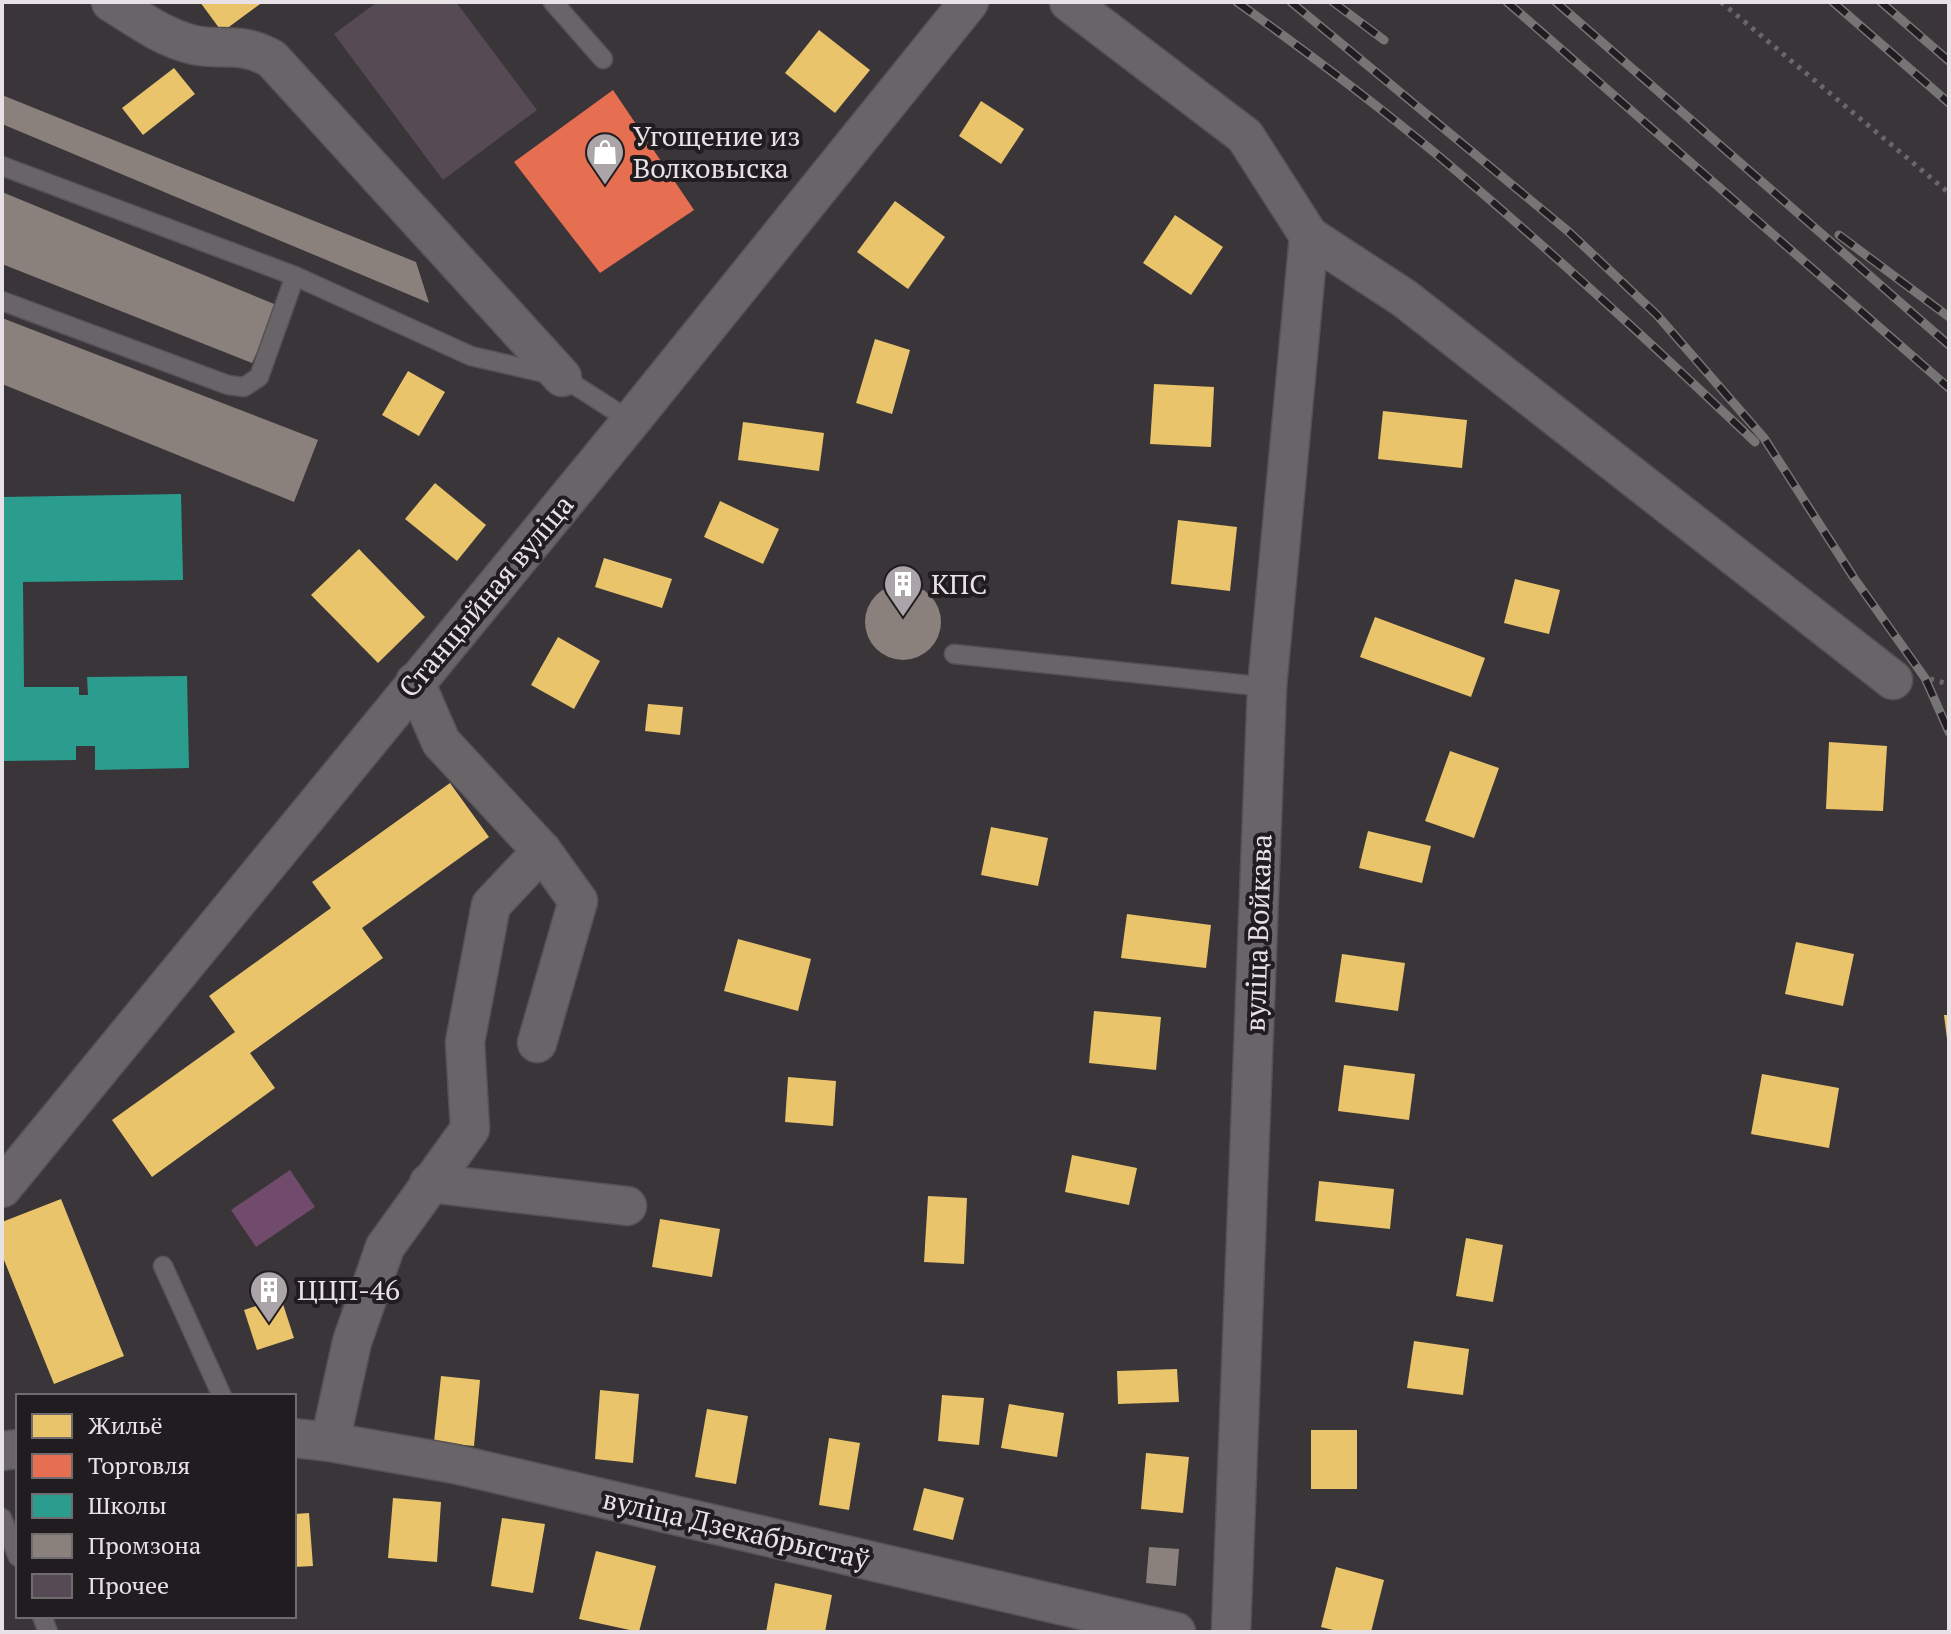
<svg xmlns="http://www.w3.org/2000/svg" width="1951" height="1634" font-family="'PT Serif',serif">
<style>
.green{fill:#704b6b}
.homes{fill:#e9c46a}
.shops{fill:#e76f51}
.schools{fill:#2a9d8f}
.industry{fill:#8a817c}
.building{fill:#564a55}
.lines{fill:none;stroke-linecap:round;stroke-linejoin:round}
.lane-casing{stroke:#555154;stroke-width:21}
.street-casing{stroke:#555154;stroke-width:41}
.path{stroke:#6a6669;stroke-width:5;stroke-dasharray:4 6;stroke-linecap:butt}
.lane{stroke:#686467;stroke-width:18}
.street{stroke:#686467;stroke-width:38}
.rail-casing{stroke:#777476;stroke-width:9}
.rail{stroke:#201c1f;stroke-width:6;stroke-dasharray:18;stroke-linecap:butt}
.labels{text-anchor:middle;stroke-width:8;stroke-linejoin:round;paint-order:stroke}
.poi-label{font-size:28px;fill:#e8e2e6;stroke:#201c1f;text-anchor:start}
.street-label{font-size:28px;fill:#e8e2e6;stroke:#201c1f}
</style>
<rect width="100%" height="100%" fill="#3a3539"/>
<polygon class="green" points="290,1170 315,1207 256,1247 231,1210"/>
<g class="homes">
<polygon points="200,2 263,2 222,32"/>
<polygon points="819,30 870,70 835,113 785,73"/>
<polygon points="174,68 195,94 143,135 122,108"/>
<polygon points="981,101 1024,129 1001,164 959,136"/>
<polygon points="895,201 945,237 908,289 857,252"/>
<polygon points="1175,215 1223,247 1191,295 1143,263"/>
<polygon points="875,339 910,350 892,414 856,403"/>
<polygon points="408,371 445,392 419,436 382,415"/>
<polygon points="1154,384 1214,387 1211,447 1150,444"/>
<polygon points="1383,411 1467,420 1462,468 1378,459"/>
<polygon points="743,422 824,433 819,471 738,460"/>
<polygon points="435,483 486,525 457,561 405,519"/>
<polygon points="720,501 779,529 763,564 704,537"/>
<polygon points="1178,520 1237,527 1230,591 1171,584"/>
<polygon points="359,549 425,617 378,663 311,595"/>
<polygon points="604,558 672,579 662,608 595,587"/>
<polygon points="1515,579 1560,590 1549,634 1504,623"/>
<polygon points="1375,617 1485,658 1471,697 1360,657"/>
<polygon points="558,637 600,661 574,709 531,685"/>
<polygon points="648,704 683,707 680,735 645,731"/>
<polygon points="1829,742 1887,746 1883,811 1826,809"/>
<polygon points="1450,751 1499,768 1474,838 1425,821"/>
<polygon points="450,783 489,837 362,928 383,958 250,1053 275,1088 152,1177 112,1120 235,1032 209,996 331,908 312,882"/>
<polygon points="991,827 1048,838 1038,886 981,875"/>
<polygon points="1368,831 1431,846 1422,883 1359,868"/>
<polygon points="1127,914 1211,925 1206,968 1121,958"/>
<polygon points="738,939 811,959 798,1011 724,991"/>
<polygon points="1796,942 1854,954 1843,1006 1785,994"/>
<polygon points="1342,954 1405,963 1398,1011 1335,1002"/>
<polygon points="1094,1011 1161,1017 1156,1070 1089,1063"/>
<polygon points="1944,1015 1949,1015 1949,1039 1947,1039"/>
<polygon points="1344,1065 1415,1074 1409,1120 1338,1111"/>
<polygon points="1762,1074 1839,1088 1829,1148 1751,1134"/>
<polygon points="788,1077 836,1081 833,1126 785,1122"/>
<polygon points="1072,1155 1137,1168 1129,1205 1065,1192"/>
<polygon points="1319,1181 1394,1189 1390,1229 1315,1221"/>
<polygon points="928,1196 967,1198 964,1264 924,1262"/>
<polygon points="61,1199 124,1356 54,1384 2,1255 2,1222"/>
<polygon points="660,1219 720,1229 712,1277 652,1267"/>
<polygon points="1466,1238 1503,1245 1493,1302 1456,1296"/>
<polygon points="281,1298 294,1338 257,1350 244,1310"/>
<polygon points="1414,1341 1469,1349 1463,1395 1407,1388"/>
<polygon points="1177,1369 1179,1402 1118,1404 1117,1371"/>
<polygon points="441,1376 480,1380 474,1446 434,1442"/>
<polygon points="600,1390 639,1394 633,1463 595,1459"/>
<polygon points="942,1395 984,1398 979,1445 938,1441"/>
<polygon points="1009,1404 1064,1413 1057,1457 1001,1448"/>
<polygon points="707,1409 748,1416 736,1484 695,1477"/>
<rect x="1311" y="1430" width="46" height="59"/>
<polygon points="829,1438 860,1443 849,1510 819,1505"/>
<polygon points="1146,1453 1189,1457 1183,1513 1141,1509"/>
<polygon points="924,1488 964,1498 953,1540 913,1530"/>
<polygon points="393,1498 441,1502 437,1562 388,1558"/>
<polygon points="309,1513 313,1566 294,1567 294,1514"/>
<polygon points="502,1518 545,1524 533,1593 491,1586"/>
<polygon points="596,1551 656,1566 639,1632 579,1619"/>
<polygon points="1336,1567 1384,1580 1371,1632 1341,1632 1321,1627"/>
<polygon points="775,1583 832,1595 825,1632 766,1632"/>
</g>
<polygon class="shops" points="613,90 694,210 600,273 514,162"/>
<polygon class="schools" points="181,494 183,580 23,582 24,687 79,687 79,695 88,695 87,677 187,676 189,768 95,770 95,746 76,746 76,760 2,761 2,497"/>
<g class="industry">
<polygon points="2,95 416,262 429,303 2,124"/>
<polygon points="2,192 279,306 252,363 2,264"/>
<polygon points="2,318 318,440 294,502 2,384"/>
<circle cx="903" cy="622" r="38"/>
<polygon points="1149,1547 1179,1549 1176,1586 1146,1583"/>
</g>
<polygon class="building" points="377,2 456,2 537,110 443,180 334,34"/>
<g class="lines">
<g class="lane-casing">
<g id="lane">
<polyline points="553,2 603,59"/>
<polyline points="2,166 295,276 471,356 562,377 631,421"/>
<polyline points="2,301 228,385 244,387 259,377 295,276"/>
<polyline points="954,654 1267,687"/>
<polyline points="163,1266 222,1396"/>
<polyline points="2,1518 18,1557"/>
<polyline points="42,1616 48,1632"/>
</g>
</g>
<g class="street-casing">
<g id="street">
<path d="M111 2C137 18 163 38 194 45 224 51 241 41 272 59L562 377"/>
<polyline points="1069,2 1245,136 1309,236 1404,298 1893,680"/>
<polyline points="537,1043 578,901 542,851"/>
<polyline points="429,1183 627,1206"/>
<polyline points="2,1188 631,421 969,2"/>
<polyline points="294,1438 330,1442 455,1464 1176,1632"/>
<polyline points="330,1442 352,1342 385,1247 470,1129 465,1042 491,905 542,851 441,742 415,682"/>
<polyline points="2,1451 18,1449"/>
<polyline points="1231,1632 1267,687 1309,236"/>
</g>
</g>
<g class="path">
<polyline points="1721,2 1949,193"/>
<polyline points="1930,679 1949,684"/>
</g>
<use href="#lane" class="lane"/>
<use href="#street" class="street"/>
<g class="rail-casing">
<g id="rail">
<path d="M1237 2C1304 50 1371 100 1435 153 1545 245 1651 343 1755 442"/>
<polyline points="1291,2 1569,232 1657,315 1764,438 1854,578 1925,678 1949,732"/>
<polyline points="1333,2 1384,40"/>
<polyline points="1507,2 1949,388"/>
<polyline points="1556,2 1949,345"/>
<polyline points="1833,2 1949,103"/>
<polyline points="1881,2 1949,61"/>
<polyline points="1839,235 1949,317"/>
</g>
</g>
<use href="#rail" class="rail"/>
</g>
<defs>
<g id="shop-pin" transform="scale(2)"><path d="M0 17L-7.5 6A9.5 9.5 0 1 1 7.5 6Z" fill="#aba5a9" stroke="#201c1f"/><path d="M-5-2.5h2.3a2.7 3.5 0 0 1 5.4 0H5L5.5 6h-11ZM-1.5-2.5h3a1.5 2.3 0 0 0-3 0Z" fill="#fff"/></g>
<g id="building-pin" transform="scale(2)"><path d="M0 17L-7.5 6A9.5 9.5 0 1 1 7.5 6Z" fill="#aba5a9" stroke="#201c1f"/><path d="M-4-6H4V6H1V3H-1V6H-4ZM-2.5-4.3h1.7v1.8h-1.7ZM.8-4.3h1.7v1.8H.8ZM-2.5-1h1.7V.8h-1.7ZM.8-1h1.7V.8H.8Z" fill="#fff"/></g>
</defs>
<g fill-rule="evenodd">
<use href="#shop-pin" x="605" y="152"/>
<use href="#building-pin" x="903" y="584"/>
<use href="#building-pin" x="269" y="1290"/>
</g>
<g class="labels">
<g class="poi-label">
<text x="633" y="146">Угощение из<tspan x="633" dy="32">Волковыска</tspan></text>
<text x="931" y="594">КПС</text>
<text x="297" y="1300">ЦЦП-46</text>
</g>
<g class="street-label">
<text transform="translate(486 596) rotate(-50)" y="10">Станцыйная вуліца</text>
<text transform="translate(1258 933) rotate(-88)" y="10">вуліца Войкава</text>
<text transform="translate(736 1529) rotate(13)" y="10">вуліца Дзекабрыстаў</text>
</g>
</g>
<rect width="1951" height="1634" fill="none" stroke="#e8e2e6" stroke-width="8"/>
<rect x="16" y="1394" width="280" height="224" fill="#201c1f" stroke="#706b6f" stroke-width="2"/>
<rect x="32" y="1414" width="40" height="24" fill="#e9c46a" stroke="#706b6f" stroke-width="2"/>
<text x="88" y="1434" font-size="24" fill="#e8e2e6">Жильё</text>
<rect x="32" y="1454" width="40" height="24" fill="#e76f51" stroke="#706b6f" stroke-width="2"/>
<text x="88" y="1474" font-size="24" fill="#e8e2e6">Торговля</text>
<rect x="32" y="1494" width="40" height="24" fill="#2a9d8f" stroke="#706b6f" stroke-width="2"/>
<text x="88" y="1514" font-size="24" fill="#e8e2e6">Школы</text>
<rect x="32" y="1534" width="40" height="24" fill="#8a817c" stroke="#706b6f" stroke-width="2"/>
<text x="88" y="1554" font-size="24" fill="#e8e2e6">Промзона</text>
<rect x="32" y="1574" width="40" height="24" fill="#564a55" stroke="#706b6f" stroke-width="2"/>
<text x="88" y="1594" font-size="24" fill="#e8e2e6">Прочее</text>
</svg>
